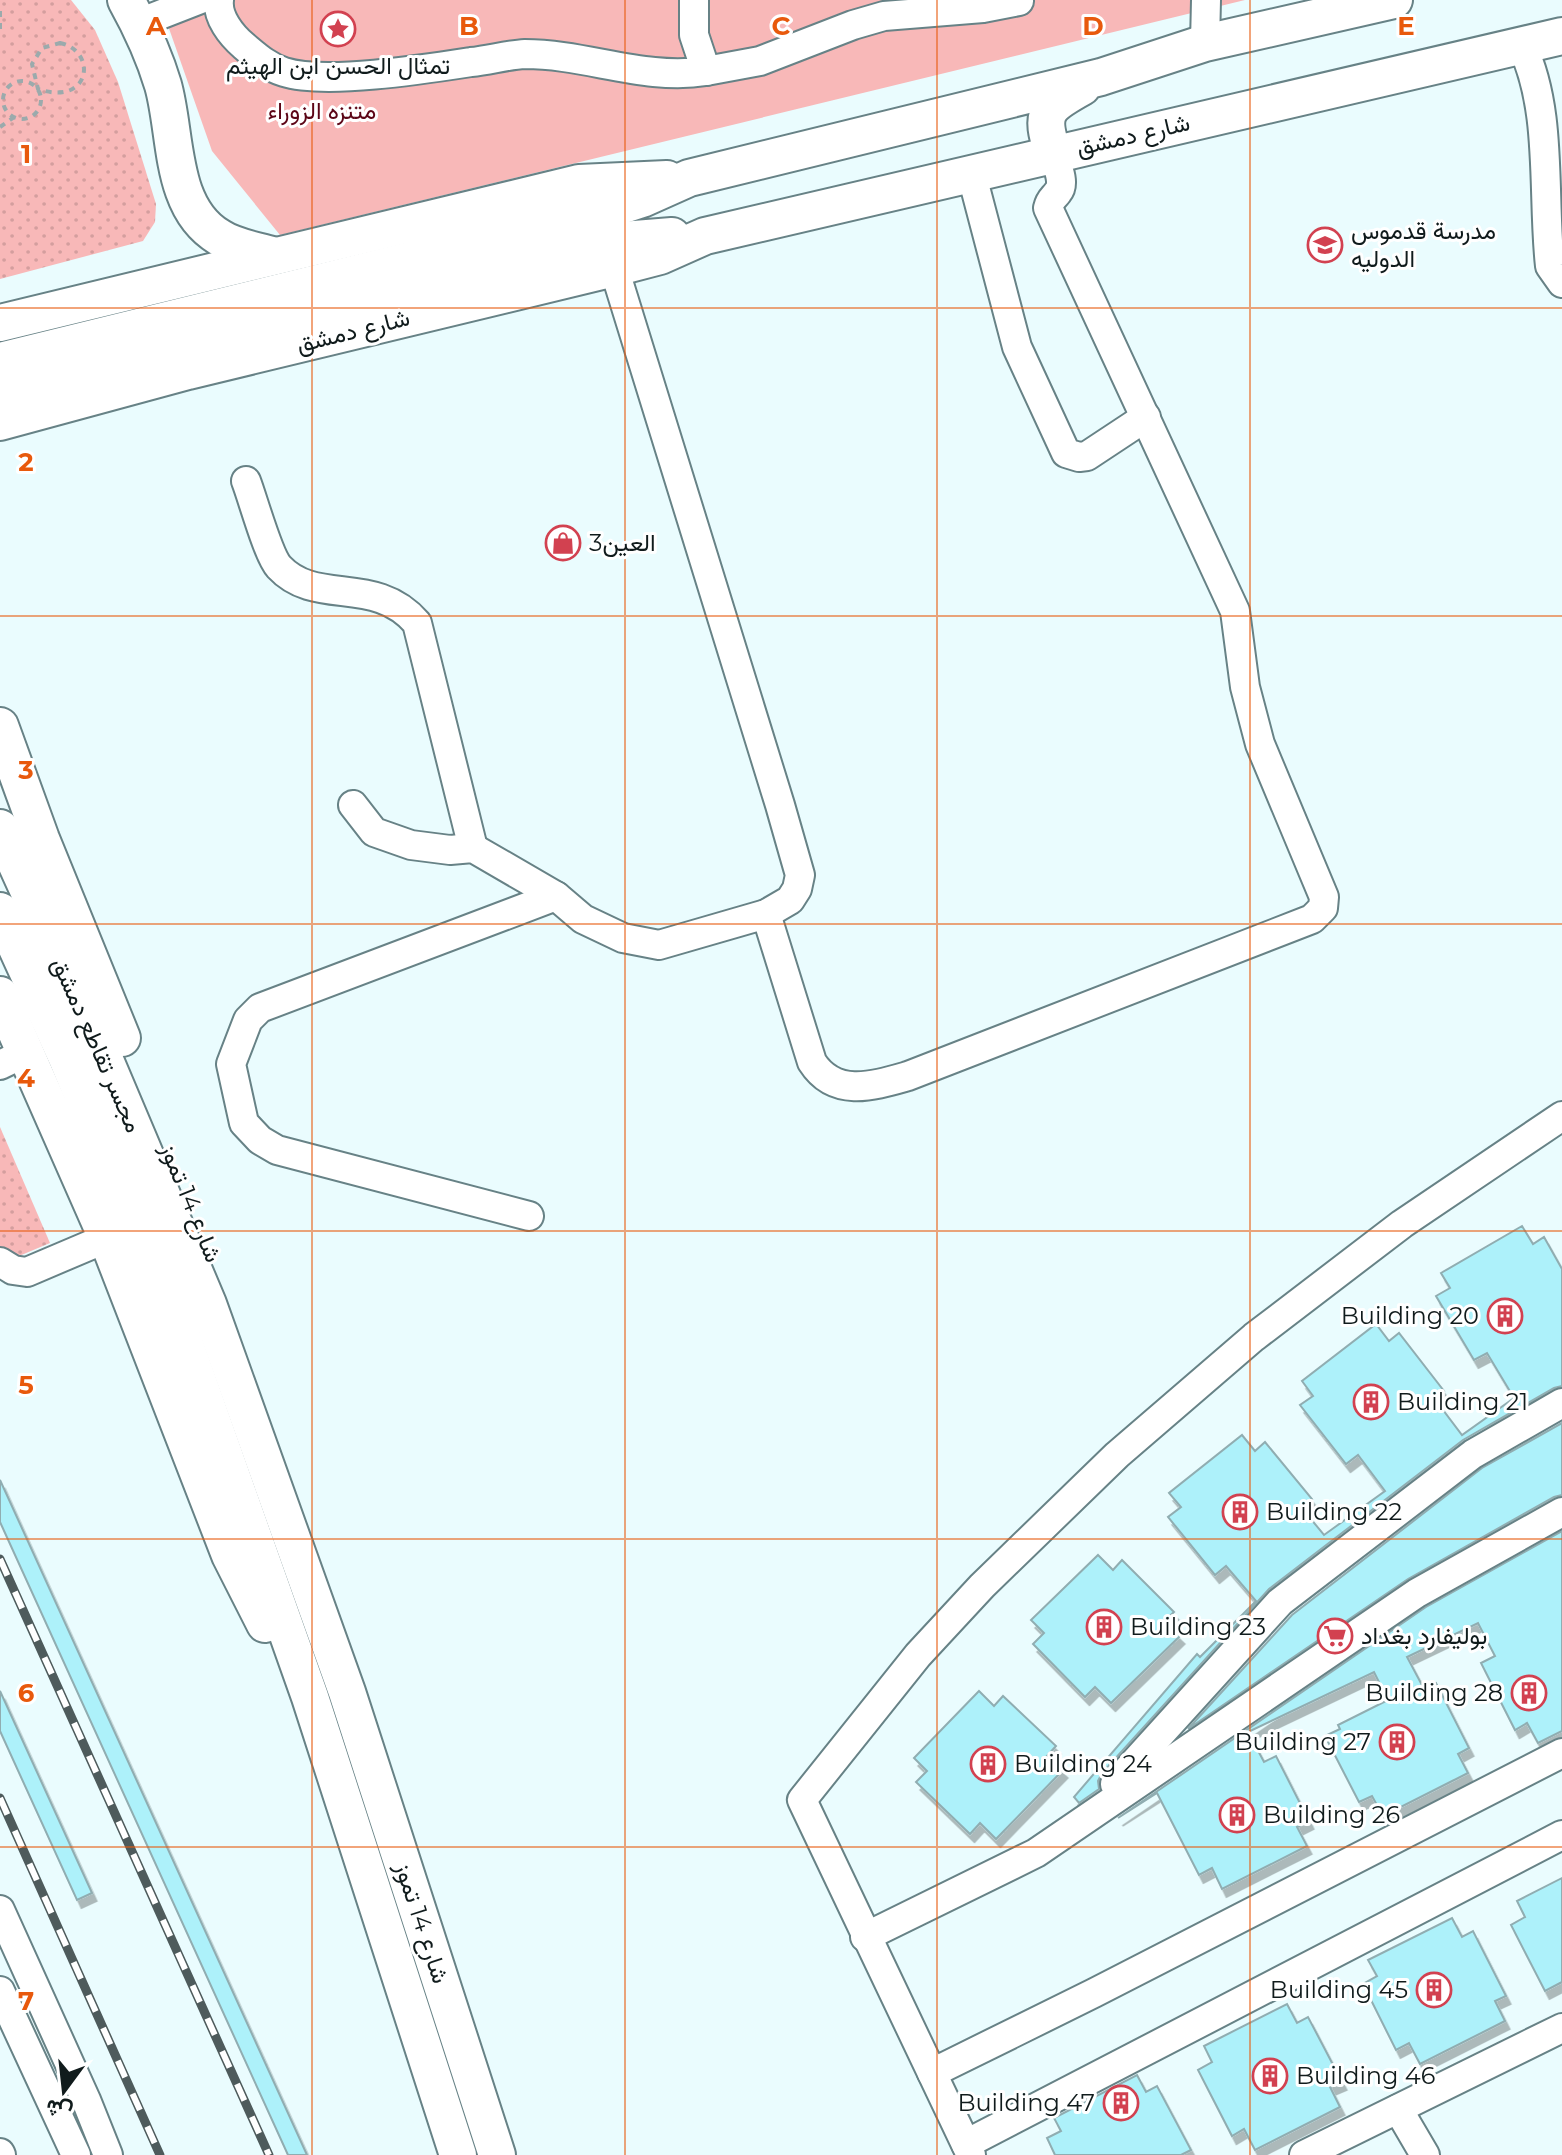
<svg xmlns="http://www.w3.org/2000/svg" width="1562" height="2155" font-family="Montserrat,Vazirmatn,sans-serif">
<style>
.grass{fill:url(#grass-dots)}
.green{fill:#f8b8b8}
.building{fill:#adf1fa;stroke:#90adb1;stroke-width:2;filter:url(#shadow)}
.lines{fill:none;stroke-linecap:round;stroke-linejoin:round}
.minor-casing{stroke:#678286;stroke-width:32}
.major-casing{stroke:#678286;stroke-width:40}
.path{stroke:#9baaac;stroke-width:4;stroke-dasharray:6 6;stroke-linecap:butt}
.minor{stroke:#fff;stroke-width:28}
.major{stroke:#fff;stroke-width:36}
.rail-casing{stroke:#4e5b5c;stroke-width:9}
.rail{stroke:#fff;stroke-width:6;stroke-dasharray:18;stroke-linecap:butt}
.grid{fill:none;stroke:#e8590c;stroke-width:2;stroke-opacity:0.55}
.labels{text-anchor:middle;stroke-width:6;stroke-linejoin:round;paint-order:stroke}
.poi-label{font-size:24px;fill:#101b1c;stroke:#fff;text-anchor:start}
.park-label{font-size:24px;fill:#5c0516;stroke:#fff}
.street-label{font-size:24px;fill:#101b1c;stroke:#fff}
.grid-label{font-size:26px;text-anchor:middle;font-weight:bold;fill:#e8590c;stroke:#fff;stroke-width:6;stroke-linejoin:round;paint-order:stroke}
</style>
<defs>
<pattern id="grass-dots" width="8" height="8" patternUnits="userSpaceOnUse" patternTransform="scale(2)"><rect width="8" height="8" fill="#f8b8b8"/><path d="M2 2h.1M6 6h.1" fill="none" stroke="#d49e9e" stroke-width="1.8" stroke-linecap="round"/></pattern>
<filter id="shadow"><feDropShadow dx="4.5" dy="8" stdDeviation="0" flood-color="#0004"/></filter>
</defs>
<rect width="100%" height="100%" fill="#eafcfe"/>
<g class="grass">
<polygon points="0,0 71,0 95,30 118,82 156,204 155,222 143,241 0,279"/>
<polygon points="0,1127 50,1243 0,1264"/>
</g>
<polygon class="green" points="159,0 1245,0 280,235 212,151"/>
<g class="building">
<polygon points="1522,1226 1533,1244 1544,1237 1562,1269 1562,1386 1554,1388 1463,1440 1269,1589 1102,1773 1098,1781 1099,1789 1079,1803 1074,1797 1197,1654 1200,1657 1256,1601 1226,1566 1215,1575 1168,1517 1181,1507 1169,1493 1242,1435 1255,1451 1265,1442 1312,1499 1301,1507 1324,1535 1385,1491 1358,1455 1346,1464 1300,1405 1313,1396 1302,1381 1376,1324 1389,1341 1399,1333 1444,1391 1434,1398 1462,1435 1514,1398 1487,1353 1474,1360 1436,1296 1450,1288 1441,1273"/>
<polygon points="1562,1423 1562,1495 1554,1497 1408,1579 1188,1729 1292,1615 1482,1468"/>
<polygon points="0,1480 307,2155 288,2155 0,1522"/>
<polygon points="1562,1531 1562,1731 1538,1743 1527,1723 1515,1730 1481,1663 1495,1656 1478,1623 1407,1657 1424,1689 1436,1683 1469,1748 1458,1754 1468,1773 1383,1816 1372,1796 1359,1802 1325,1736 1340,1729 1338,1725 1388,1700 1374,1672 1248,1732 1264,1762 1276,1756 1309,1821 1297,1827 1307,1846 1222,1889 1212,1868 1199,1875 1157,1793 1118,1818 1426,1607"/>
<polygon points="1098,1555 1113,1570 1122,1560 1174,1612 1164,1621 1180,1636 1111,1703 1095,1687 1085,1697 1033,1644 1044,1633 1031,1620"/>
<polygon points="0,1691 92,1893 77,1900 0,1731"/>
<polygon points="979,1691 994,1706 1003,1696 1056,1746 1047,1756 1063,1770 996,1839 980,1823 970,1834 916,1782 927,1771 914,1758"/>
<polygon points="1562,1878 1562,1982 1545,1991 1511,1925 1525,1917 1517,1901"/>
<polygon points="1452,1918 1462,1937 1473,1931 1506,1996 1495,2001 1505,2021 1420,2064 1409,2043 1396,2050 1363,1984 1377,1976 1368,1960"/>
<polygon points="1287,2004 1297,2023 1308,2017 1342,2082 1330,2087 1340,2107 1255,2150 1244,2129 1232,2136 1198,2070 1212,2062 1204,2046"/>
<polygon points="1137,2075 1146,2092 1157,2086 1191,2150 1181,2155 1055,2155 1047,2138 1061,2131 1054,2118"/>
</g>
<g class="lines">
<g class="minor-casing">
<g id="minor">
<path d="M219 0C217 17 231 35 244 46 256 56 268 67 284 72 325 85 426 69 471 62 490 60 507 55 525 54 586 54 646 81 706 71L694 35V0"/>
<polyline points="139,23 198,0"/>
<polyline points="1205,43 1206,0"/>
<path d="M1522 46C1553 111 1542 194 1550 266L1562 283"/>
<polyline points="706,71 760,61 853,25 884,16 983,8 1019,1"/>
<polyline points="971,172 1017,347 1066,453 1079,457 1087,456 1146,417"/>
<path d="M246 481C253 499 268 555 279 567 316 607 375 574 417 623L473 848"/>
<polyline points="353,805 374,832 411,845 450,850 473,848 556,896 583,919 623,938 659,945 766,914 790,900 797,889 800,875 780,805 614,268"/>
<path d="M766 914 812 1062C835 1098 873 1086 908 1076L1312 919 1323 908 1324 897 1260 744 1245 687 1235 611 1048 208C1050 199 1053 199 1058 192 1066 183 1056 163 1053 153"/>
<polyline points="0,1065 27,1052"/>
<polyline points="529,1216 277,1150 260,1140 244,1123 231,1064 248,1020 260,1008 556,896"/>
<polyline points="0,1262 13,1270 27,1272 107,1238"/>
<polyline points="1115,1784 1280,1602 1473,1454 1562,1403"/>
<polyline points="0,1910 86,2100 108,2155"/>
<polyline points="865,1937 1036,1853 1417,1593 1562,1512"/>
<polyline points="0,1991 76,2155"/>
<polyline points="932,2073 1094,1993 1562,1753"/>
<polyline points="1398,2109 1425,2155"/>
<polyline points="966,2144 1562,1835"/>
<polyline points="0,2153 1,2155"/>
<polyline points="971,2155 802,1800 918,1655 982,1586 1117,1455 1254,1337 1402,1224 1562,1116"/>
<polyline points="1304,2155 1562,2028"/>
</g>
</g>
<g class="major-casing">
<g id="major">
<path d="M126 0C141 27 154 55 163 85 177 134 169 207 219 237 234 247 254 250 272 255"/>
<path d="M1053 153C1039 112 1046 107 1082 87"/>
<polyline points="0,323 579,183 667,179"/>
<polyline points="0,361 593,215 642,199 689,178 1101,77 1205,43 1394,0"/>
<polyline points="0,392 598,242 672,236"/>
<polyline points="0,422 188,371 614,268 660,256 705,236 1562,36"/>
<polyline points="0,726 41,839 122,1038"/>
<polyline points="0,828 99,1046 208,1304 347,1692 497,2155"/>
<polyline points="0,911 67,1058 175,1316 310,1697 458,2155"/>
<polyline points="0,995 107,1238 230,1555 265,1624"/>
</g>
</g>
<g class="path">
<polyline points="0,11 0,30"/>
<path d="M60 43C98 51 91 107 38 89L32 64 42 48Z"/>
<circle cx="22" cy="100" r="19"/>
<polyline points="0,127 14,117"/>
</g>
<use href="#minor" class="minor"/>
<use href="#major" class="major"/>
<g class="rail-casing">
<g id="rail">
<polyline points="0,1559 269,2155"/>
<polyline points="0,1798 160,2155"/>
</g>
</g>
<use href="#rail" class="rail"/>
</g>
<path class="grid" d="M312 0V2155M625 0V2155M937 0V2155M1250 0V2155M0 308H1562M0 616H1562M0 924H1562M0 1231H1562M0 1539H1562M0 1847H1562"/>
<defs>
<g id="sight-ring" transform="scale(1.8)"><circle r="9.5" fill="#fff" stroke="#d24150" stroke-width="1.5"/><path d="M0-6L1.8-2.2L6-1.7L2.9 1.2L3.7 5.4L0 3.3L-3.7 5.4L-2.9 1.2L-6-1.7L-1.8-2.2Z" fill="#d24150"/></g>
<g id="school-ring" transform="scale(1.8)"><circle r="9.5" fill="#fff" stroke="#d24150" stroke-width="1.5"/><path d="M0-5L7-2L0 1L-7-2ZM-4 1L0 2.5L4 1V4Q0 6-4 4Z" fill="#d24150"/></g>
<g id="shop-ring" transform="scale(1.8)"><circle r="9.5" fill="#fff" stroke="#d24150" stroke-width="1.5"/><path d="M-5-2.5h2.3a2.7 3.5 0 0 1 5.4 0H5L5.5 6h-11ZM-1.5-2.5h3a1.5 2.3 0 0 0-3 0Z" fill="#d24150"/></g>
<g id="building-ring" transform="scale(1.8)"><circle r="9.5" fill="#fff" stroke="#d24150" stroke-width="1.5"/><path d="M-4-6H4V6H1V3H-1V6H-4ZM-2.5-4.3h1.7v1.8h-1.7ZM.8-4.3h1.7v1.8H.8ZM-2.5-1h1.7V.8h-1.7ZM.8-1h1.7V.8H.8Z" fill="#d24150"/></g>
<g id="supermarket-ring" transform="scale(1.8)"><circle r="9.5" fill="#fff" stroke="#d24150" stroke-width="1.5"/><path d="M-6-5.5h2.5l.6 2H6L4.5 2H-2.5L-4.4-4H-6ZM-1.5 3.2a1.3 1.3 0 1 0 .1 0ZM3 3.2a1.3 1.3 0 1 0 .1 0Z" fill="#d24150"/></g>
</defs>
<g fill-rule="evenodd">
<use href="#sight-ring" x="338" y="29"/>
<use href="#school-ring" x="1325" y="245"/>
<use href="#shop-ring" x="563" y="543"/>
<use href="#building-ring" x="1505" y="1316"/>
<use href="#building-ring" x="1371" y="1402"/>
<use href="#building-ring" x="1240" y="1512"/>
<use href="#building-ring" x="1104" y="1627"/>
<use href="#supermarket-ring" x="1335" y="1636"/>
<use href="#building-ring" x="1529" y="1693"/>
<use href="#building-ring" x="1397" y="1742"/>
<use href="#building-ring" x="988" y="1764"/>
<use href="#building-ring" x="1237" y="1815"/>
<use href="#building-ring" x="1434" y="1990"/>
<use href="#building-ring" x="1270" y="2076"/>
<use href="#building-ring" x="1121" y="2103"/>
</g>
<g class="labels">
<g class="poi-label">
<text x="338" y="74" text-anchor="middle">تمثال الحسن ابن الهيثم</text>
<text x="1351" y="239">مدرسة قدموس<tspan x="1351" dy="28">الدوليه</tspan></text>
<text x="589" y="551">العين3</text>
<text x="1479" y="1324" text-anchor="end">Building 20</text>
<text x="1397" y="1410">Building 21</text>
<text x="1266" y="1520">Building 22</text>
<text x="1130" y="1635">Building 23</text>
<text x="1361" y="1644">بوليفارد بغداد</text>
<text x="1503" y="1701" text-anchor="end">Building 28</text>
<text x="1371" y="1750" text-anchor="end">Building 27</text>
<text x="1014" y="1772">Building 24</text>
<text x="1263" y="1823">Building 26</text>
<text x="1408" y="1998" text-anchor="end">Building 45</text>
<text x="1296" y="2084">Building 46</text>
<text x="1095" y="2111" text-anchor="end">Building 47</text>
</g>
<g class="park-label">
<text x="322" y="119">متنزه الزوراء</text>
</g>
<g class="street-label">
<text transform="translate(1133 135) rotate(-13)" y="8">شارع دمشق</text>
<text transform="translate(353 331) rotate(-14)" y="8">شارع دمشق</text>
<text transform="translate(97 1045) rotate(66)" y="8">مجسر تقاطع دمشق</text>
<text transform="translate(191 1203) rotate(68)" y="8">شارع 14 تموز</text>
<text transform="translate(422 1923) rotate(72)" y="8">شارع 14 تموز</text>
</g>
</g>
<g class="grid-label">
<text x="156" y="35">A</text>
<text x="469" y="35">B</text>
<text x="781" y="35">C</text>
<text x="1093" y="35">D</text>
<text x="1406" y="35">E</text>
<text x="26" y="163">1</text>
<text x="26" y="471">2</text>
<text x="26" y="779">3</text>
<text x="26" y="1087">4</text>
<text x="26" y="1394">5</text>
<text x="26" y="1702">6</text>
<text x="26" y="2010">7</text>
</g>
<g transform="translate(64 2091) rotate(195)" stroke="#ffffff" stroke-width="6" paint-order="stroke">
<path d="M0-6L14 30L0 20L-14 30Z" fill="#101b1c"/>
<text y="-12" font-size="22" font-weight="bold" text-anchor="middle" fill="#101b1c">ش</text>
</g>
</svg>
